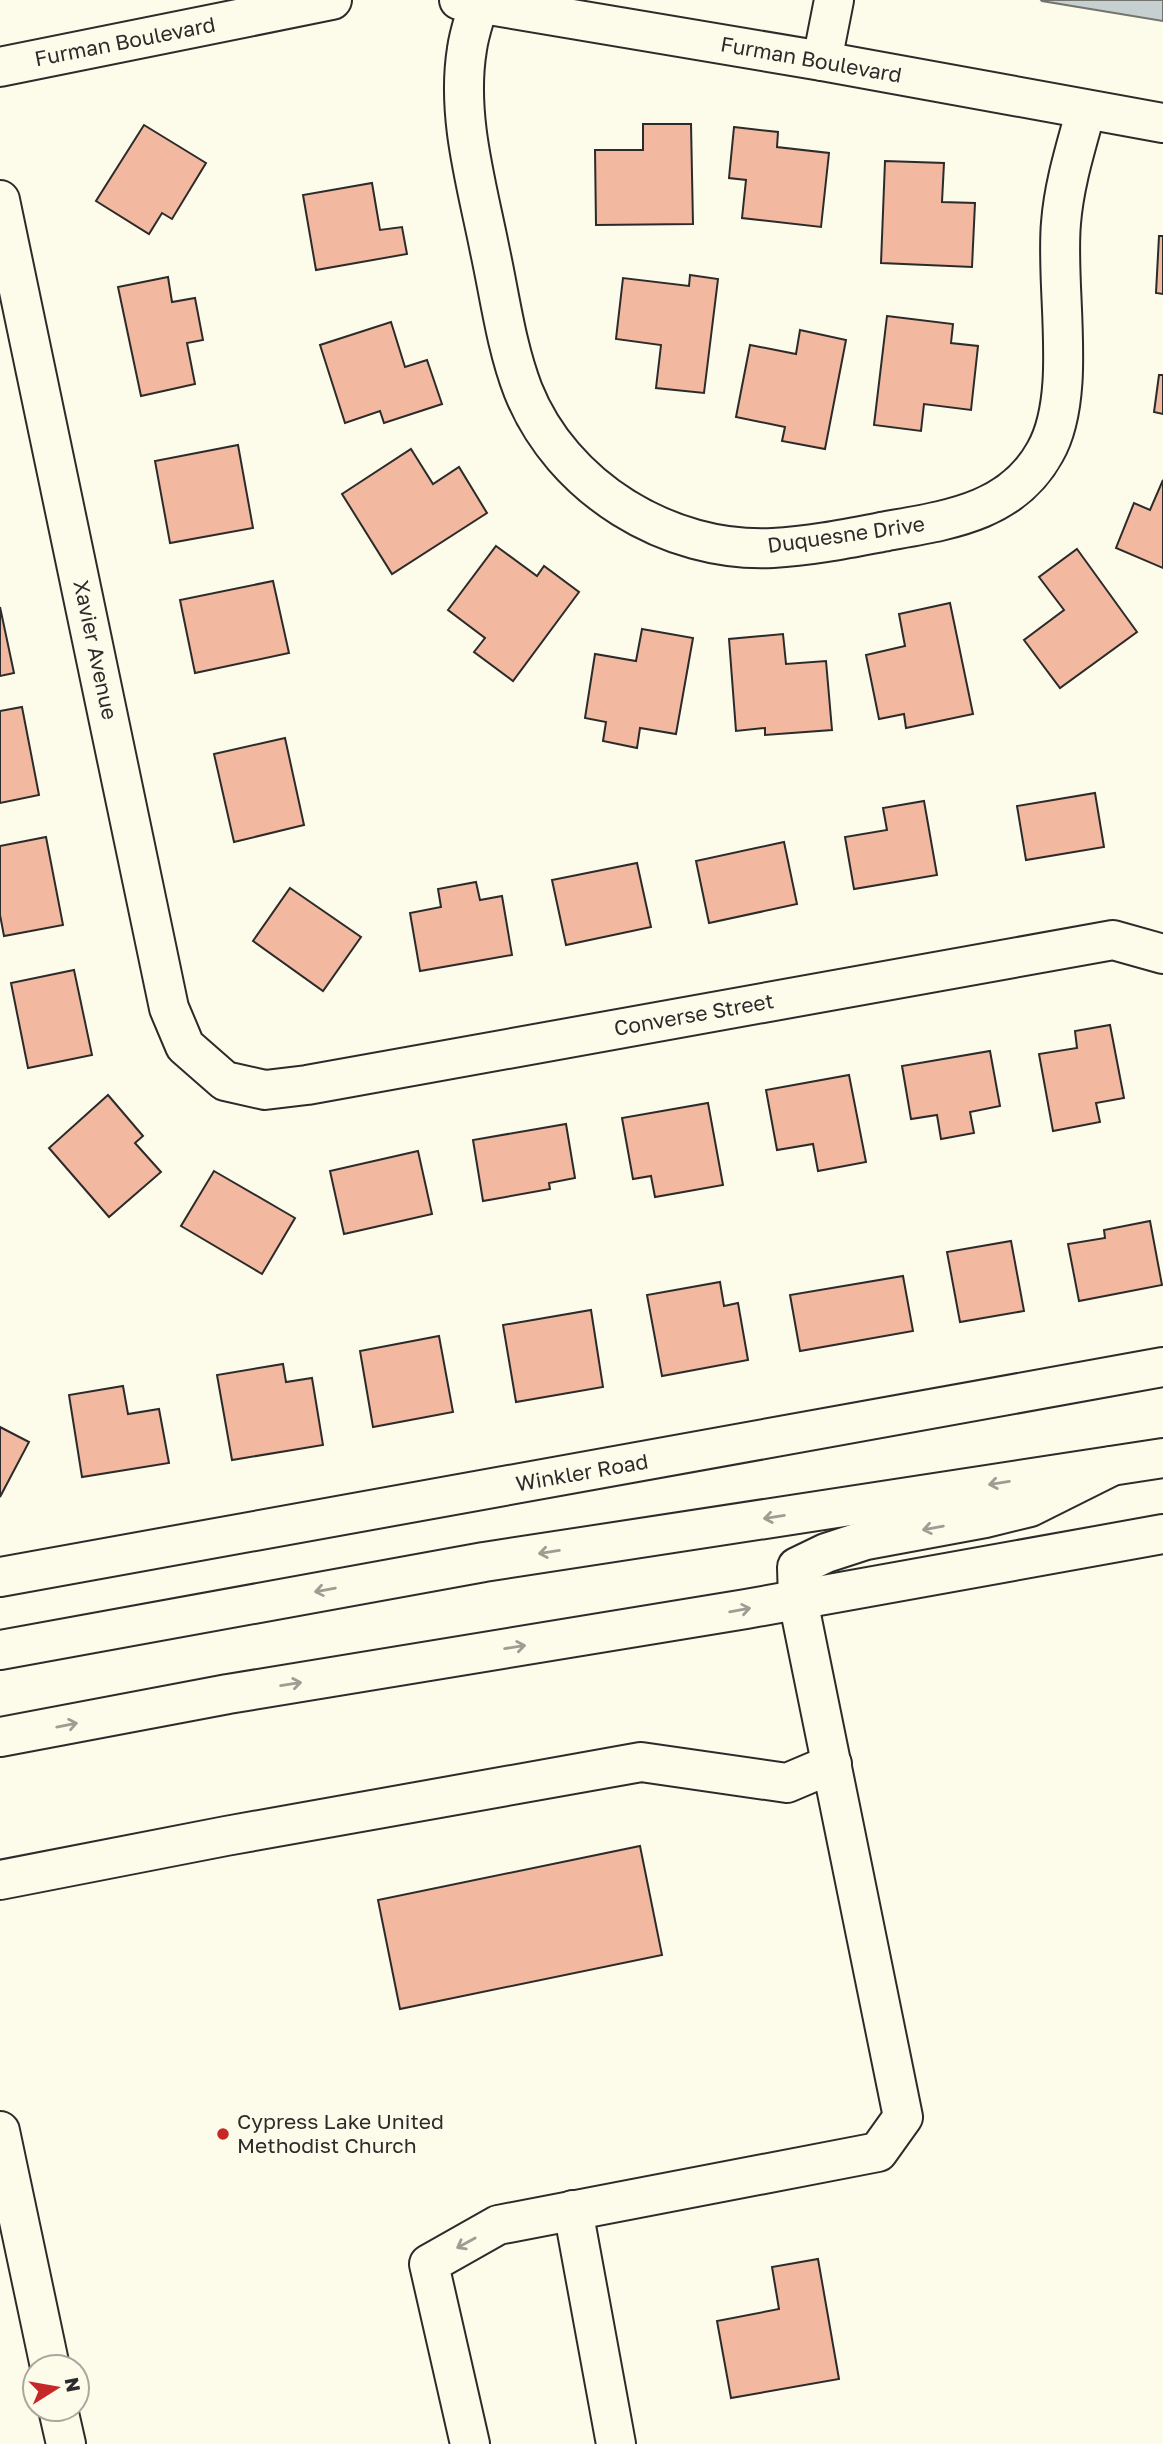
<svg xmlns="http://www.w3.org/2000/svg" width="1163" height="2444" font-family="'Golos Text',sans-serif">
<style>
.water{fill:#c7d0d0;stroke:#74746e;stroke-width:2}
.building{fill:#f2b8a0;stroke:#2b2b2b;stroke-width:2}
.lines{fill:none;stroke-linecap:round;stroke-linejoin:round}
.minor-casing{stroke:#2b2b2b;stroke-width:42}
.minor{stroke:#fdfbea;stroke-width:38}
.oneway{stroke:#9e9d94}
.poi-dot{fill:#c62828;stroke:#fdfbea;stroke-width:2.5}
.labels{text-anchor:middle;stroke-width:5;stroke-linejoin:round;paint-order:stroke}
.street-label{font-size:21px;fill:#2b2b2b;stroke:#fdfbea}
.poi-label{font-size:21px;fill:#2b2b2b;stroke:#fdfbea;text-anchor:start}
</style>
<rect width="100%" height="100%" fill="#fdfbea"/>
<polygon class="water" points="1041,0 1163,0 1163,21 1042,1"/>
<g class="building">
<polygon points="643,124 691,124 693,224 596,225 595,150 643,150"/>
<polygon points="144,125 206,163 172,219 162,213 149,234 96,201"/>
<polygon points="734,127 778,132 777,147 829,153 821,227 742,218 746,180 729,178"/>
<polygon points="885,161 944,163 942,202 975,203 972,267 881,263"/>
<polygon points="372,183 380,230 402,227 407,254 316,270 303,195"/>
<polygon points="1159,236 1163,236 1163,294 1156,293"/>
<polygon points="690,275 718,279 704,393 656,388 661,345 616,339 623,278 689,286"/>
<polygon points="168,277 172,302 195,298 203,340 187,343 195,384 141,396 118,287"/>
<polygon points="887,316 953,324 951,343 978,346 971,410 924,404 921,431 874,425"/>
<polygon points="391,322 405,367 427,360 442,404 384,423 380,411 345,423 320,345"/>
<polygon points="800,330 846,340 825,449 782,441 785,427 736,417 750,345 796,354"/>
<polygon points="1159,375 1163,375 1163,414 1154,412"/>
<polygon points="238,445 253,528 170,543 155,461"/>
<polygon points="411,449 433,484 459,467 487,513 392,574 342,494"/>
<polygon points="1163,480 1163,568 1116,548 1134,503 1150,510"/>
<polygon points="496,546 537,576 544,566 579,592 513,681 474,652 485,638 448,610"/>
<polygon points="1077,549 1137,632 1060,688 1024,640 1064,610 1039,577"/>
<polygon points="273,581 289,653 195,673 180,600"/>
<polygon points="950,603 973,714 906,728 904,714 879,719 866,655 905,646 899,614"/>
<polygon points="0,607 14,673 0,676"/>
<polygon points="642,629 693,638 676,734 640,728 637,748 603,741 606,722 585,718 595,654 636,661"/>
<polygon points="783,634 786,664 826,661 832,730 765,735 765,728 736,731 729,639"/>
<polygon points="22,707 39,795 0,803 0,711"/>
<polygon points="285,738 304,825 234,842 214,754"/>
<polygon points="1095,793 1104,847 1026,860 1017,806"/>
<polygon points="924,801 937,875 854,889 845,837 887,830 883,808"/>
<polygon points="46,837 63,925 4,936 0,915 0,846"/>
<polygon points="784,842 797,904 709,923 696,861"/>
<polygon points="637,863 651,927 566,945 552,880"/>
<polygon points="476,882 480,900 502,896 512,955 420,971 410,913 441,907 438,889"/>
<polygon points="290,888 361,937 323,991 253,941"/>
<polygon points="74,970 92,1055 28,1068 11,983"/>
<polygon points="1110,1025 1124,1098 1096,1103 1100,1122 1053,1131 1039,1054 1077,1048 1075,1031"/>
<polygon points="990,1051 1000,1106 970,1112 974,1133 941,1139 937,1115 911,1119 902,1066"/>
<polygon points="849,1075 866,1162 818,1171 813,1144 777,1150 766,1090"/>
<polygon points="108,1095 143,1136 135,1143 161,1172 109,1217 49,1148"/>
<polygon points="708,1103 723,1185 655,1197 651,1176 633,1179 622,1118"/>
<polygon points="566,1124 575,1178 549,1183 550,1189 483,1201 473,1140"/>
<polygon points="418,1151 432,1214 344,1234 330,1171"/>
<polygon points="214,1171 295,1218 262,1274 181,1226"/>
<polygon points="1150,1221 1162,1285 1079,1301 1068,1244 1105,1238 1104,1230"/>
<polygon points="1011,1241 1024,1311 960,1322 947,1252"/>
<polygon points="903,1276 913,1331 800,1351 790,1295"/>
<polygon points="720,1282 724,1306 738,1303 748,1360 662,1376 647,1295"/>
<polygon points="591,1310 603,1387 516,1402 503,1325"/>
<polygon points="439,1336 453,1412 373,1427 360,1351"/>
<polygon points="283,1364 286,1382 312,1378 323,1445 232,1460 217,1375"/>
<polygon points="123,1386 128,1414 159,1409 169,1463 82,1477 69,1395"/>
<polygon points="0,1427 29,1442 0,1497"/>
<polygon points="640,1846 662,1955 400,2009 378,1900"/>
<polygon points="818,2259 839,2379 731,2398 717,2321 779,2309 772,2267"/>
</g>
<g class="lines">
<g class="minor-casing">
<g id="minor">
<polyline points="459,0 822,61 1163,123"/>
<path d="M479 2C475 18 469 33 467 49 456 116 477 185 490 251 500 297 506 346 523 390 562 488 668 553 773 548 811 546 850 538 887 531 949 520 1012 512 1045 452 1078 395 1055 288 1061 223 1064 184 1076 147 1086 110"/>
<polyline points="822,61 834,0"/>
<polyline points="0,67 332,0"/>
<polyline points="0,200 169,1008 185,1046 225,1081 265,1090 307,1085 1113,940 1163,954"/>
<polyline points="0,1577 1163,1367"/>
<polyline points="0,1650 484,1562 1163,1458"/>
<polyline points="0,1737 228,1694 746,1609 1163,1534"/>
<polyline points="0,1880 226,1836 641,1762 787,1783 832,1764"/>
<polyline points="0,2131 50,2367"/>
<polyline points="573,2210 616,2444"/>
<polyline points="58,2409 66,2444"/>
<polyline points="470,2444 429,2264 498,2225 878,2152 903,2117 798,1600 797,1567 826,1553 866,1540 985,1518 1030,1507 1112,1466"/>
</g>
</g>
<use href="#minor" class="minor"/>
</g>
<defs><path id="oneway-shaft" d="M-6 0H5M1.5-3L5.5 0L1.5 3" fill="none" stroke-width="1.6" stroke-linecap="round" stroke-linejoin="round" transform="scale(1.75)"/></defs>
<g class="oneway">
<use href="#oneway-shaft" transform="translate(999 1483) rotate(171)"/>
<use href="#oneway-shaft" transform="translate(774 1517) rotate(171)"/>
<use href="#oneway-shaft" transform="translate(933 1528) rotate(170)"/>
<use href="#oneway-shaft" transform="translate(549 1552) rotate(171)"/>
<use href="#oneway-shaft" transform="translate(325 1590) rotate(170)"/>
<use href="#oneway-shaft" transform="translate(740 1610) rotate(-10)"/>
<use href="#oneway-shaft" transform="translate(515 1647) rotate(-9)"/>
<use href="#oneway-shaft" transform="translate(291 1684) rotate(-9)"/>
<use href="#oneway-shaft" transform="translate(67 1725) rotate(-11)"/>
<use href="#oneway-shaft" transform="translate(466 2243) rotate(151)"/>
</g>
<circle class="poi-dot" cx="223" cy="2134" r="7"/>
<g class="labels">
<g class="street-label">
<text transform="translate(125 42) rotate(-11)" y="7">Furman Boulevard</text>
<text transform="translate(811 60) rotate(10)" y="7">Furman Boulevard</text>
<text transform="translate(846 535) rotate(-8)" y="7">Duquesne Drive</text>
<text transform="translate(95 650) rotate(78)" y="7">Xavier Avenue</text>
<text transform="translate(694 1015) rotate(-10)" y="7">Converse Street</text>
<text transform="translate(582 1473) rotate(-10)" y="7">Winkler Road</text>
</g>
<g class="poi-label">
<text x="237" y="2129">Cypress Lake United<tspan x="237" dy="24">Methodist Church</tspan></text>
</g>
</g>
<g transform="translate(56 2388) rotate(79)"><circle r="33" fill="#fdfbea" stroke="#a9a89e" stroke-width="2"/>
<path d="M0-5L12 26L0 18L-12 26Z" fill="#c62828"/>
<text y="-10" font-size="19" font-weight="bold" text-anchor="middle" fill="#2b2b2b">N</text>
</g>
</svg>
